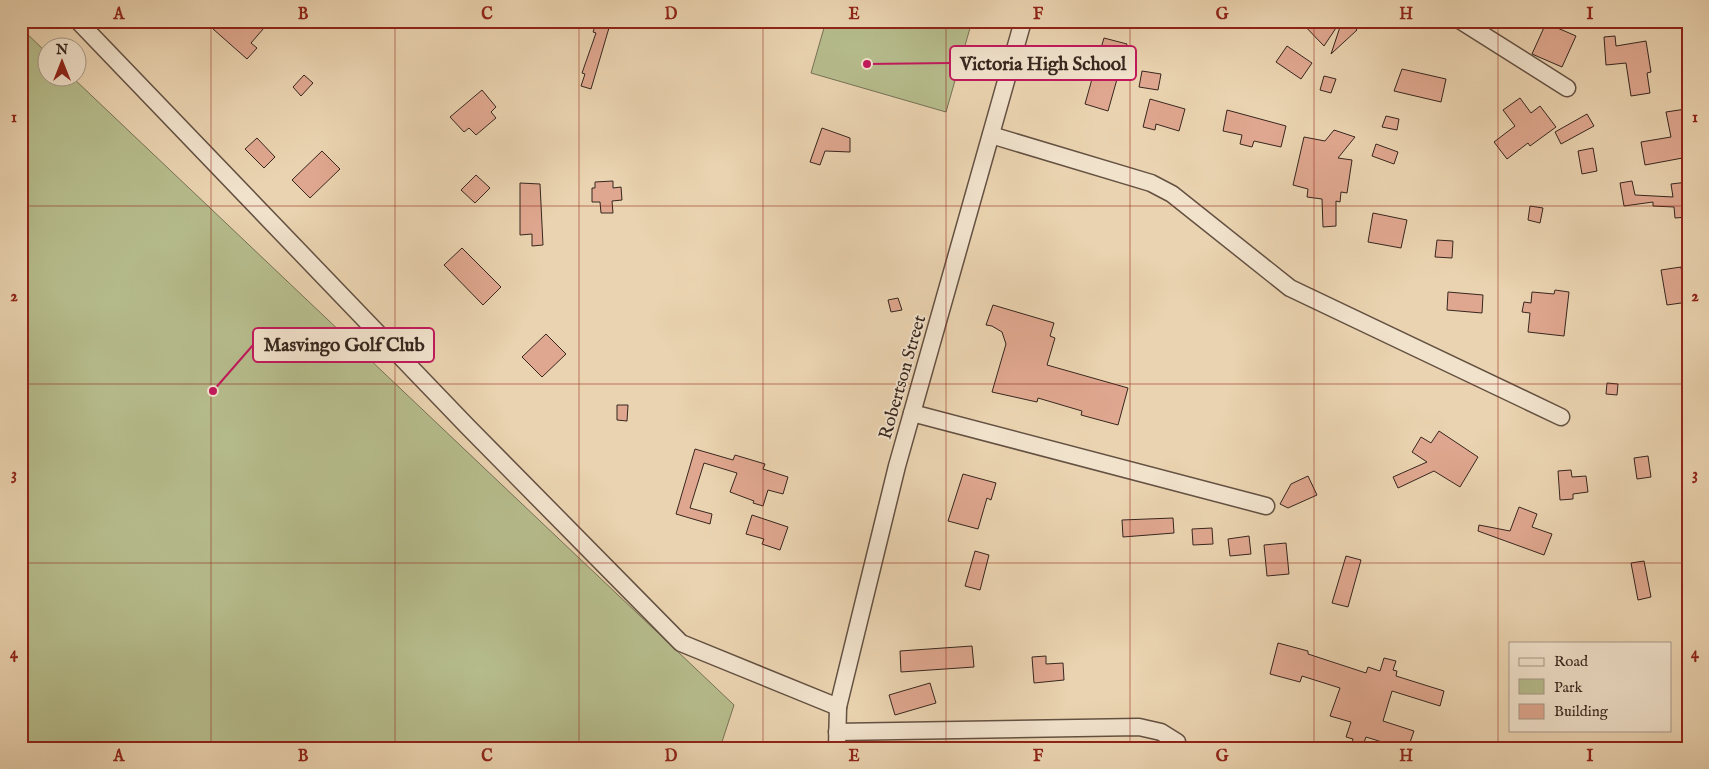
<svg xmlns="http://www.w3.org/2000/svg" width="1709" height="769" font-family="'IM FELL English',serif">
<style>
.green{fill:#b6bc8c;stroke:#767155}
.building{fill:#dfa78f;stroke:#37261e}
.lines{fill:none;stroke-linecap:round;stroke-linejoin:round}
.minor-casing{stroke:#645142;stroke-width:19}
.minor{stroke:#f1e2cc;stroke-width:16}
.grid{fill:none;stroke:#8f2418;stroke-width:1;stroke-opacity:0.55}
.labels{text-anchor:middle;stroke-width:4;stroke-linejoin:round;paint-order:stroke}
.street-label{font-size:18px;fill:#37261e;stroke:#f1e2cc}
.leader{fill:none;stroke:#c2185b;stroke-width:2}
.callout-dot{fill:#c2185b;stroke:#f1e2cc;stroke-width:2}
.callout{fill:#f1e2cc;stroke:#c2185b;stroke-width:2}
.callout-label{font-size:19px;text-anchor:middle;font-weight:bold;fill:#37261e}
.neatline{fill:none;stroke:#8f2418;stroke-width:2}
.grid-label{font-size:16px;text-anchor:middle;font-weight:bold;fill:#8f2418}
</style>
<rect width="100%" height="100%" fill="#ead3b0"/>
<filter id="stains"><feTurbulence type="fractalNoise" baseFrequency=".004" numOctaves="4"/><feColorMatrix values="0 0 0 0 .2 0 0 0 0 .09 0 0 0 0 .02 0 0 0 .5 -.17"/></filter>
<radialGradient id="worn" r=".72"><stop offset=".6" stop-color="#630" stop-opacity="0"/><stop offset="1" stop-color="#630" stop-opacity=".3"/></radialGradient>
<g class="green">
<polygon points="826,21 972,21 946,112 811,73"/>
<polygon points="21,28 47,53 48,78 73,78 734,705 720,748 21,748"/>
</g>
<g class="building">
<polygon points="204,21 270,21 251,43 257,48 247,59"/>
<polygon points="597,21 611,21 591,89 581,86 585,74 582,73 596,33 593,32"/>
<polygon points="1300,21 1329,21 1336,28 1324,46"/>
<polygon points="1342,21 1348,21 1357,30 1331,54"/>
<polygon points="1546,23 1576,36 1562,67 1532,54"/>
<polygon points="1615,36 1616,46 1646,41 1651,72 1647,73 1650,93 1631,96 1626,63 1606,65 1604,37"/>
<polygon points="1104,38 1127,44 1108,111 1085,104 1092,79 1084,77 1088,62 1096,65"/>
<polygon points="1287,46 1312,63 1301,79 1276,62"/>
<polygon points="1402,69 1446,79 1441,102 1394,91"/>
<polygon points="1142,71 1161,74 1158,90 1139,87"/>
<polygon points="304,75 313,83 301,96 293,87"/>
<polygon points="1324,76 1336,79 1331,93 1320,90"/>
<polygon points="482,90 496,107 491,112 496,118 476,135 469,128 464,132 450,117"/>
<polygon points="1520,98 1531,113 1540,106 1556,127 1530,146 1528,143 1507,159 1494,142 1515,126 1503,110"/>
<polygon points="1150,99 1185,109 1179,131 1156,124 1155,130 1143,127"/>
<polygon points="1686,109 1688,157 1645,165 1641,142 1671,137 1666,112"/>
<polygon points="1227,110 1286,126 1281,147 1254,141 1252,147 1240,144 1242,135 1223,131"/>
<polygon points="1587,114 1594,126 1561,144 1555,132"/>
<polygon points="1386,116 1399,119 1397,130 1382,127"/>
<polygon points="822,128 850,138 850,152 825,151 820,165 810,162"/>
<polygon points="1334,130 1355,137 1338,158 1352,160 1347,193 1341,192 1340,202 1336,201 1336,226 1323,227 1322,199 1307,197 1308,189 1293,185 1304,137 1325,141"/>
<polygon points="257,138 275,157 264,168 245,149"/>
<polygon points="1376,144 1398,152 1394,164 1372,156"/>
<polygon points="1593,148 1597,171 1582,174 1578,151"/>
<polygon points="322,151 340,169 310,198 292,180"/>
<polygon points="476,175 490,188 475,203 461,190"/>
<polygon points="613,181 613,188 621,187 622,200 612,201 613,213 601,213 600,202 592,202 592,188 595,188 595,182"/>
<polygon points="1632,181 1635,195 1673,197 1671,184 1688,182 1688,217 1675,218 1674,207 1653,206 1653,202 1624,206 1620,183"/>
<polygon points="520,183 540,184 543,245 532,246 532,234 520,235"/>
<polygon points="1530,206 1543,208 1540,223 1528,220"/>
<polygon points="1373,213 1407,220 1401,248 1368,242"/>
<polygon points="1437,240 1453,241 1452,258 1435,257"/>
<polygon points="462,248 501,287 483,305 444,265"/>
<polygon points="1681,267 1684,288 1688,287 1688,302 1667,305 1661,270"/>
<polygon points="1555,290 1569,292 1564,336 1528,332 1530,313 1522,312 1524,302 1531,303 1532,292 1554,294"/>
<polygon points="1448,292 1483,295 1482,313 1447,310"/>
<polygon points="898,298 902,310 891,312 888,300"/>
<polygon points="993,305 1054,323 1050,336 1055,338 1047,365 1128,388 1118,425 1081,415 1082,411 1038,398 1037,402 992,392 1006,344 1002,332 992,326 986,325"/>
<polygon points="546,334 566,354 542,377 522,357"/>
<polygon points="1607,383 1618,384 1617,395 1606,394"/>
<polygon points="617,405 628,405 627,421 617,420"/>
<polygon points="1439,431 1478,457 1460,487 1434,471 1398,488 1393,477 1427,462 1412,452 1421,437 1431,443"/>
<polygon points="695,449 733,460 735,455 765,464 763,469 788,477 783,494 768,490 763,506 753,503 754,501 730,492 737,473 704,463 690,508 712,514 710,524 676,514"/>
<polygon points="1648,456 1651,477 1637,479 1634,458"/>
<polygon points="1571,470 1572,477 1586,476 1588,492 1573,494 1573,499 1560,500 1558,471"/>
<polygon points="963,474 996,483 991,500 987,498 978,529 948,521"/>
<polygon points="1308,476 1317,495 1288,508 1280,504 1291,484"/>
<polygon points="1519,507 1537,514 1532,527 1552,534 1544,555 1478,531 1479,525 1510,531"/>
<polygon points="752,515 788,527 780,550 762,544 764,539 746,534"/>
<polygon points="1173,518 1174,533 1123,537 1122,520"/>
<polygon points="1212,528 1213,544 1193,545 1192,529"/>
<polygon points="1249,536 1251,554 1230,556 1228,539"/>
<polygon points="1286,543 1289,574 1267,576 1264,545"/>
<polygon points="975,551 989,555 980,590 965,586"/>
<polygon points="1346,556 1361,560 1348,607 1332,603"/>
<polygon points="1644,561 1651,597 1638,600 1631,563"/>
<polygon points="1278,643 1308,651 1308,654 1366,673 1368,667 1380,671 1384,658 1396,661 1393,670 1397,671 1396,676 1444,691 1440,706 1392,691 1383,721 1414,731 1408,748 1401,748 1366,737 1362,748 1351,748 1353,739 1346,737 1351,722 1330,716 1340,688 1302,676 1300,682 1270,674"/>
<polygon points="972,646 974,667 901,672 900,651"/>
<polygon points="1046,656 1046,664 1063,663 1064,680 1034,683 1032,657"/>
<polygon points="930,683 936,703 895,715 889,695"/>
</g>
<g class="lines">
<g class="minor-casing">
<g id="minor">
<polyline points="78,21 468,427 681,643 838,707"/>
<polyline points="1461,21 1567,88"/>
<polyline points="991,135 1151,183 1172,194 1290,288 1561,417"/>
<polyline points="912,413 1266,506"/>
<polyline points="837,732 1139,727 1161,732 1177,742 1178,748"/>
<polyline points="837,748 838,707 897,466 1023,21"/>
</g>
</g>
<use href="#minor" class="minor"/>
</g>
<path class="grid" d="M211 21V748M395 21V748M579 21V748M763 21V748M946 21V748M1130 21V748M1314 21V748M1498 21V748M21 206H1688M21 384H1688M21 563H1688"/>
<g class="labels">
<g class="street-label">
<text transform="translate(902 377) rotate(-74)" y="6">Robertson Street</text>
</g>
</g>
<path class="leader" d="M867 64L950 63M213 391L253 345"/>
<g class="callout-dot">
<circle cx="867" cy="64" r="5"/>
<circle cx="213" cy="391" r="5"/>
</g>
<g class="callout">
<rect x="950" y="46" width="186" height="34" rx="5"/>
<rect x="253" y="328" width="181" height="34" rx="5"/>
</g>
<g class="callout-label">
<text x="1043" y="70">Victoria High School</text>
<text x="344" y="351">Masvingo Golf Club</text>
</g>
<rect width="1709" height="769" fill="none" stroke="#ead3b0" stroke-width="55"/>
<rect x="1509" y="642" width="162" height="90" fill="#f1e2cc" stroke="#a79786"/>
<rect x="1519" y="658" width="25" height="8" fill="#f1e2cc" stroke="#a79786"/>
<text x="1554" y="666" font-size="15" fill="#37261e">Road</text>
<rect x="1519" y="679" width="25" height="15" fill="#b6bc8c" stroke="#a79786"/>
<text x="1554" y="692" font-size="15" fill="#37261e">Park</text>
<rect x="1519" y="704" width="25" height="15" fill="#dfa78f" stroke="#a79786"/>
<text x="1554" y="716" font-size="15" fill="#37261e">Building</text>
<g transform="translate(62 62)"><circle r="24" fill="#f1e2cc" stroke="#a79786"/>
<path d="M0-4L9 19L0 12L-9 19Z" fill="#8f2418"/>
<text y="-8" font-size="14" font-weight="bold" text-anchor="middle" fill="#37261e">N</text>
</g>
<rect x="28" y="28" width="1654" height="714" class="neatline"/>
<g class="grid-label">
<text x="119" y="19">A</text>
<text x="303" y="19">B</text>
<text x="487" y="19">C</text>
<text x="671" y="19">D</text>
<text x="854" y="19">E</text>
<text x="1038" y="19">F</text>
<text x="1222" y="19">G</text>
<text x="1406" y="19">H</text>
<text x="1590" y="19">I</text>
<text x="14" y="122">1</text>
<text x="1695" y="122">1</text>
<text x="14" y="301">2</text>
<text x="1695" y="301">2</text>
<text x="14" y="479">3</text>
<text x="1695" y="479">3</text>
<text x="14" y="658">4</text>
<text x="1695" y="658">4</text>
<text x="119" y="761">A</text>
<text x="303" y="761">B</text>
<text x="487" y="761">C</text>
<text x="671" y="761">D</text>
<text x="854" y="761">E</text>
<text x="1038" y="761">F</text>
<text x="1222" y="761">G</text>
<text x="1406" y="761">H</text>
<text x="1590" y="761">I</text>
</g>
<rect width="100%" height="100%" filter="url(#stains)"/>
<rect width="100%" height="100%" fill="url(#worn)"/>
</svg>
